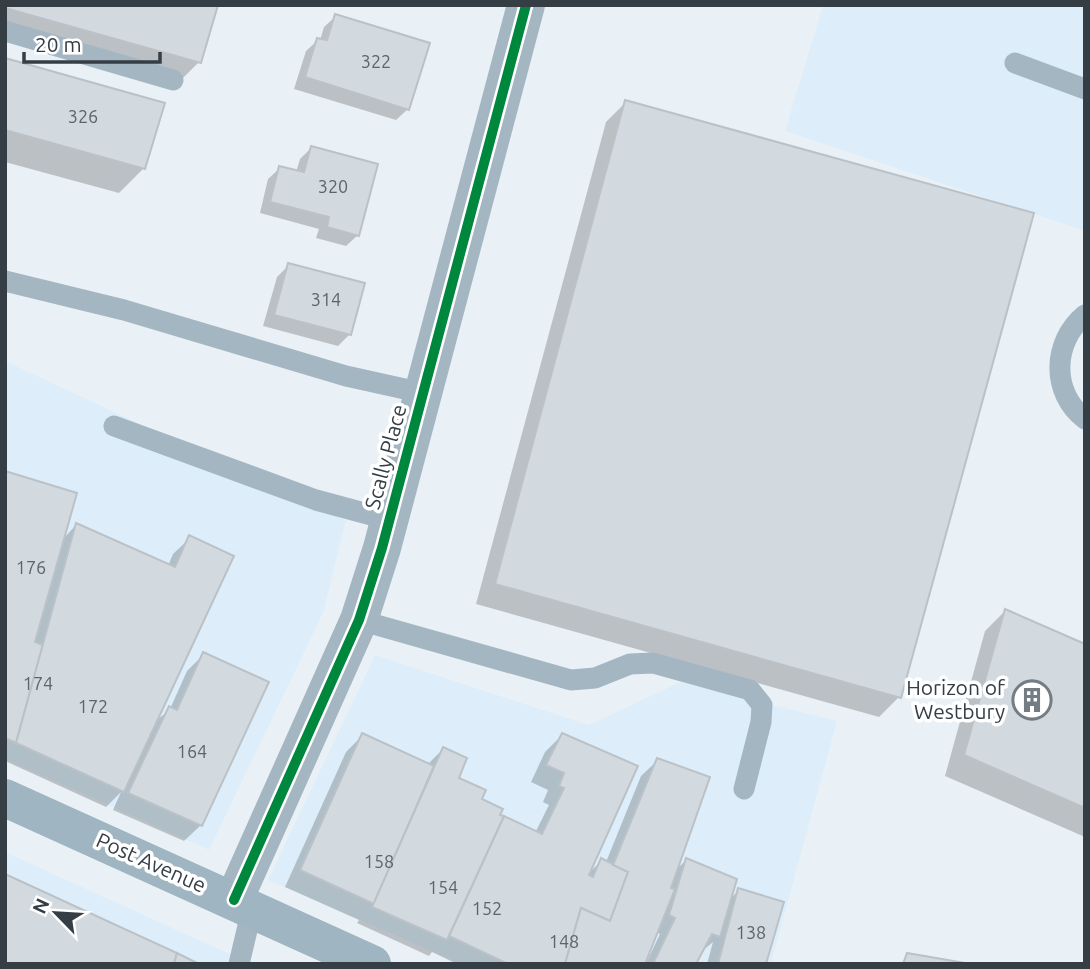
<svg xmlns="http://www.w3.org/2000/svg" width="1090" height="969" font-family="Ubuntu,sans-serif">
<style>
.built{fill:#ddeefa}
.shadow{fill:#0003;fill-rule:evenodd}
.building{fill:#d2d9df;stroke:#bbc2c7;stroke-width:2}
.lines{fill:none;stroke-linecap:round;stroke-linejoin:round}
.lane{stroke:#a5b6c3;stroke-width:21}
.street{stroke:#a5b6c3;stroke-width:38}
.secondary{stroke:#9fb5c1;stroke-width:38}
.cycleway-casing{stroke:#fff;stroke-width:15}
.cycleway{stroke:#00873e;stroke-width:10}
.labels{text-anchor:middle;stroke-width:7;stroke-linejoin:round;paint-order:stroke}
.number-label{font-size:18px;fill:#5c656c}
.street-label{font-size:21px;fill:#353e45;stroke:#fff}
.poi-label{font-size:21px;fill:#353e45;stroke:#fff;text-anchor:end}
</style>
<rect width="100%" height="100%" fill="#eaf1f6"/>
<g class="built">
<polygon points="823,5 1085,5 1085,231 785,131"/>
<polygon points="5,361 346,520 323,613 209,850 5,759"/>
<polygon points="375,655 589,725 680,682 837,721 771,964 461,964 268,880"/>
<polygon points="5,852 252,964 5,964"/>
</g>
<g class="shadow">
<polygon points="5,5 199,62 174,87 5,40"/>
<polygon points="336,16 408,109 396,120 294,89 306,51 318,40 320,40 324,27"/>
<polygon points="5,60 144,168 119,193 5,162"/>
<polygon points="626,102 899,697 879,717 476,604 606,122"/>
<polygon points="311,148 358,235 346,246 316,238 319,229 260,213 268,179 280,168 296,172 300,159"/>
<polygon points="289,265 363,285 349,335 338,346 263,326 277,277"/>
<polygon points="5,473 63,539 76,525 168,566 173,554 190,538 155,722 170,709 187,671 204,654 201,825 184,841 113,810 121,792 106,807 5,761"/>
<polygon points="1005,611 1085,646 1085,837 945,776 985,631"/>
<path d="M562 735 587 875 602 860 606 862 641 776 658 760 676 870 686 860 730 899 739 890 765 964H707L713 942 701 952 695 964H457L432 952 429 956 357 923 359 920 285 887 346 752 362 736 427 765 443 749 457 779 479 800 498 815 535 833 549 805 543 802 548 790 531 782 545 752ZM656 932 660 934 646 963 643 962Z"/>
</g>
<g class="building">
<polygon points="5,5 218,5 201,63 5,8"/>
<polygon points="335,14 430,43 409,110 305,77 317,38 327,40"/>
<polygon points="5,58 165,103 145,169 5,130"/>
<polygon points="625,100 1034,213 901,698 495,584"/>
<polygon points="311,146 378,164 359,236 327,227 329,217 270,202 279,166 304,172"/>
<polygon points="288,263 365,283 351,335 274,315"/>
<polygon points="5,471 77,493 35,642 43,645 16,743 5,738"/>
<polygon points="76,523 175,567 189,535 234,556 124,792 16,743"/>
<polygon points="1005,609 1085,644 1085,808 964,755"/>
<polygon points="203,652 269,682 202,826 128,793 169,706 177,710"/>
<polygon points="362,733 434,766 374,904 300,870"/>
<polygon points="562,733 638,766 589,875 593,877 601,858 628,872 610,921 581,908 565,964 508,964 449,936 504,816 542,834 564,788 559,786 564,773 546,765"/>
<polygon points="443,747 467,758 459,778 486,790 482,799 503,809 500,815 504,816 447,940 372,907"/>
<polygon points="657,758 710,777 671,888 675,889 645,964 565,964 581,908 610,921 628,872 613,865"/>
<polygon points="686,858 737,879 720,937 712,934 696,964 653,964 675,918 669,915"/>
<polygon points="5,874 177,953 174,964 5,964"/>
<polygon points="738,888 784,902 766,964 718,964"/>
<polygon points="177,953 199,964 174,964"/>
<polygon points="907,953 971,964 903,964"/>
</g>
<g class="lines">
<g class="lane">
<polyline points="5,31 173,80"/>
<polyline points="1015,63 1085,89"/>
<polyline points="5,281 124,310 346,376 423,393"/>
<path d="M1085 315C1052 342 1051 393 1085 419"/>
<polyline points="114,426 316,500 390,520"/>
<polyline points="359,620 571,680 595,678 630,664 653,663 750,690 762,705 761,722 744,789"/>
<polyline points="239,964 252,909"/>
</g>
<polyline class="street" points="234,900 359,620 382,548 526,5"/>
<polyline class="secondary" points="5,798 372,964"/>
<g class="cycleway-casing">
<polyline id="cycleway" points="234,900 359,620 382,548 526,5"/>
</g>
<use href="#cycleway" class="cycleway"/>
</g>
<defs>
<g id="building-ring" transform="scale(2.0125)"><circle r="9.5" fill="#fff" stroke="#747d83" stroke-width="1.5"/><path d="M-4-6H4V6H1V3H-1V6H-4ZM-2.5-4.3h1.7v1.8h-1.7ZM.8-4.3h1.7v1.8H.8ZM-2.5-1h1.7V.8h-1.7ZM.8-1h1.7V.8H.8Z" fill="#747d83"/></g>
</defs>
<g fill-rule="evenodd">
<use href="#building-ring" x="1032" y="700"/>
</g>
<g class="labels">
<g class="number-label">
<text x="376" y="68">322</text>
<text x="83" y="123">326</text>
<text x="333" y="193">320</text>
<text x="326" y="306">314</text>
<text x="31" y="574">176</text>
<text x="38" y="690">174</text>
<text x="93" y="713">172</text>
<text x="192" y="758">164</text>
<text x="379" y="868">158</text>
<text x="443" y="894">154</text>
<text x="487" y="915">152</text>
<text x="751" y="939">138</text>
<text x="564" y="948">148</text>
</g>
<g class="street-label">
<text transform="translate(386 457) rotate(-75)" y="7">Scally Place</text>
<text transform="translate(151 863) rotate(24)" y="7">Post Avenue</text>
</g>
<g class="poi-label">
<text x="1005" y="695">Horizon of<tspan x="1005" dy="24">Westbury</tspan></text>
</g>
</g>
<rect width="1090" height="969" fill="none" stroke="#353e45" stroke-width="14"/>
<g transform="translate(56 913) rotate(295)" stroke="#ffffff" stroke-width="5" paint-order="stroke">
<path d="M0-5L12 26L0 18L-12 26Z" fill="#353e45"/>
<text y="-10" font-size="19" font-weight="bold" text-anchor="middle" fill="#353e45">N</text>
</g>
<path d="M24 52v10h136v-10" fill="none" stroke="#353e45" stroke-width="3.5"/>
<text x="35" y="52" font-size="21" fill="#353e45" stroke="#ffffff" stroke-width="5" paint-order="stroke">20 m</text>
</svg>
